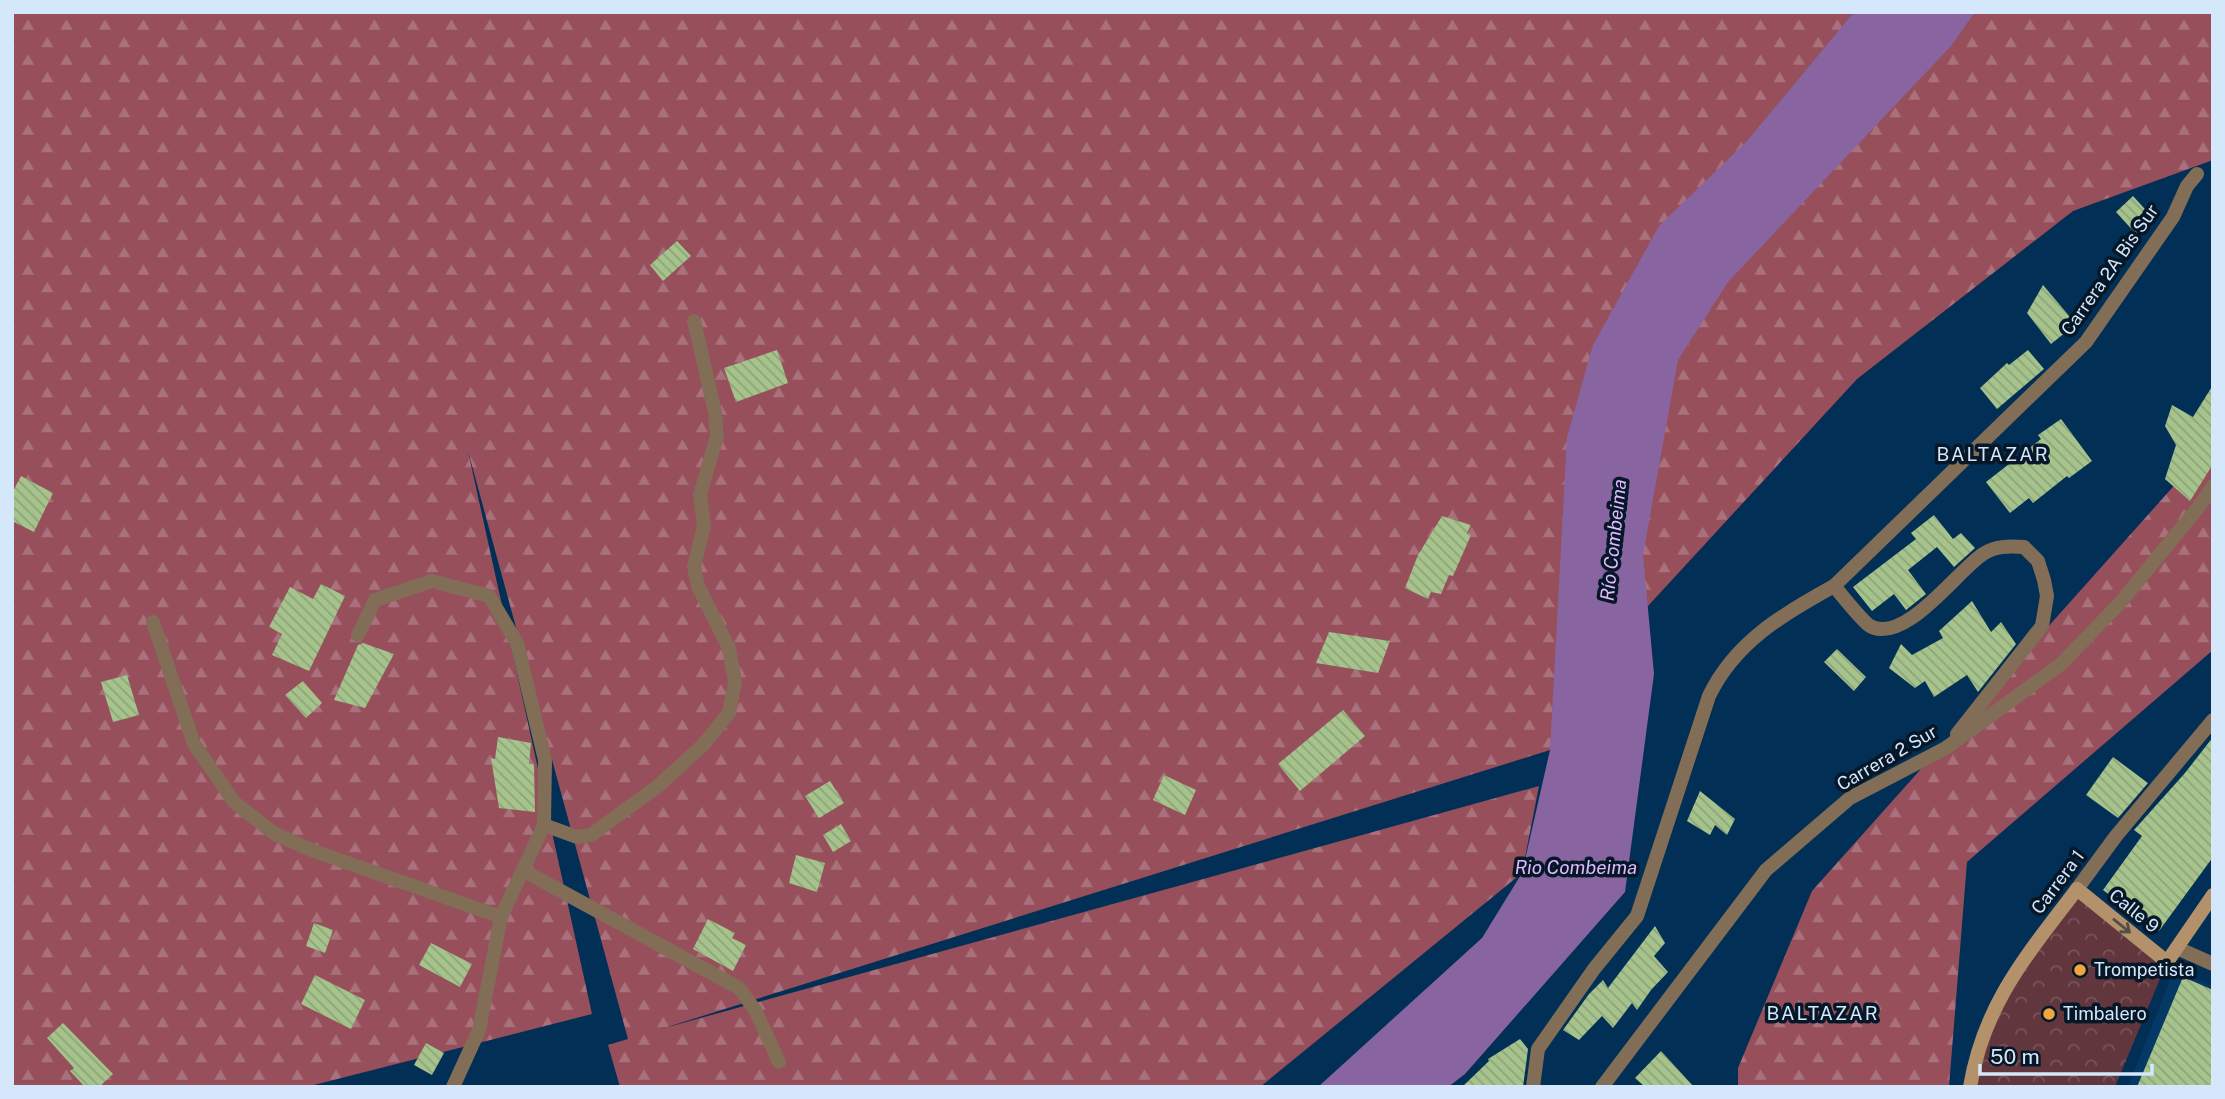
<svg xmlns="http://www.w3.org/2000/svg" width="2225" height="1099" font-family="'Public Sans',sans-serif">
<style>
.built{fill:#043965}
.forest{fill:url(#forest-firs)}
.park{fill:url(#park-crowns)}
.water{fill:#8865a1}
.building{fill:url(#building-back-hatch)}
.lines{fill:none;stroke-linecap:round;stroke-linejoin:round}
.street{stroke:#826d56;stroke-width:14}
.secondary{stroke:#b2916b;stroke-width:14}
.oneway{stroke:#534e46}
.poi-dot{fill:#f1a540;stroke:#061728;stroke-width:2.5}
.labels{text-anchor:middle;stroke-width:7;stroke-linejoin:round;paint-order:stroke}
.street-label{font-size:18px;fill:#d5e7fa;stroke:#061728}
.poi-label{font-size:18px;fill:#d5e7fa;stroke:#061728;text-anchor:start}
.neighbourhood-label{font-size:19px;letter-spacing:2px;fill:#d5e7fa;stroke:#061728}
.water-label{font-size:19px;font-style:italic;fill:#e1bafe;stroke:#061728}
</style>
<defs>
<pattern id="forest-firs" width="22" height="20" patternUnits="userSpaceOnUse" patternTransform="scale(1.75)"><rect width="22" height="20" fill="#974f5b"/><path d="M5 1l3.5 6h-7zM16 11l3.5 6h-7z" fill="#a9717c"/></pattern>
<pattern id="park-crowns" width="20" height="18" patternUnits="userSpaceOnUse" patternTransform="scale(1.75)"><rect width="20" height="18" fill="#61373d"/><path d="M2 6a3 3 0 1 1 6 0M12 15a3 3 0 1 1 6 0" fill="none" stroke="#77545a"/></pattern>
<pattern id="building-back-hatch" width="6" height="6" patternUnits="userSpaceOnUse" patternTransform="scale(1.75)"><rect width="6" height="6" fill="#a6c38b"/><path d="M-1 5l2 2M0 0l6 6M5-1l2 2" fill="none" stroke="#8ca47b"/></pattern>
</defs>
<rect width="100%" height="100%" fill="#022f55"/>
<polygon class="built" points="2174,970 2213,986 2213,1087 2128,1087"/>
<g class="forest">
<polygon points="12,12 2213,12 2213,160 2073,211 1857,379 1648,606 1550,750 661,1029 1539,786 1522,873 1260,1087 620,1087 608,1045 628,1039 468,451 592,1014 306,1087 12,1087"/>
<polygon points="2213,442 2213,650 1967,862 1949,1087 1738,1087 1738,1068 1812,891"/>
</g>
<polygon class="park" points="2077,889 2167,962 2115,1087 1970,1087 1988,1020"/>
<polygon class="water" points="1854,12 1975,12 1951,46 1728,282 1678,360 1643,555 1654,674 1625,892 1465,1074 1448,1087 1318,1087 1482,938 1522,873 1550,750 1567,437 1593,345 1659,226 1747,141"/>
<g class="building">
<polygon points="2133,196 2153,218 2136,234 2116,212"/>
<polygon points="677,241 691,256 663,281 650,265"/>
<polygon points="2043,285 2076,324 2051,344 2027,313"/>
<polygon points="777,350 788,383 736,402 724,368"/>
<polygon points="2028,350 2044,369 1997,409 1980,388 2007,363 2009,365"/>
<polygon points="2213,385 2213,464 2190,501 2165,479 2176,445 2165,426 2172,405 2193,417"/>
<polygon points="2061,419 2092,461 2069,478 2067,476 2033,503 2029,498 2010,513 1986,482 2041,439 2038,435"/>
<polygon points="21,476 53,493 34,532 12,521 12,493"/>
<polygon points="1934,515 1953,539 1961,533 1975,548 1954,567 1937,547 1908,570 1926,594 1906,610 1894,594 1872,611 1853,587 1916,539 1911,533"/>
<polygon points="1442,516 1471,525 1467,533 1471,535 1453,576 1449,575 1441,594 1431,592 1428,599 1405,588 1418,555"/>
<polygon points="321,584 345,596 309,671 272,655 282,634 269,627 290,587 313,599"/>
<polygon points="1972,601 1991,632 2001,622 2016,644 1978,692 1967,675 1934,697 1925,681 1915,688 1889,668 1901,644 1912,655 1943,638 1939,631"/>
<polygon points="1329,632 1390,641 1378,673 1316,663"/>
<polygon points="363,643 394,654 365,708 334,700 358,645"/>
<polygon points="1837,649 1866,677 1854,691 1824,662"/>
<polygon points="127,675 139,715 113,722 101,682"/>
<polygon points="303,681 322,703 306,718 285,695"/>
<polygon points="1343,710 1365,736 1300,791 1278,764"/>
<polygon points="498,737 531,743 529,764 534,764 535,812 499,808 491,758 495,759"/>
<polygon points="2213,737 2213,857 2159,931 2103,890 2142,836 2134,830 2185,773"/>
<polygon points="2113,757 2148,783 2118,818 2086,795"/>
<polygon points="1164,775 1196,790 1185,815 1153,800"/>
<polygon points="830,781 844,803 819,818 805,796"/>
<polygon points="1700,791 1735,819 1727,835 1715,825 1710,835 1687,821"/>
<polygon points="841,824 851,841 833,852 823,835"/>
<polygon points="796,855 825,863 817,892 789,883"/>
<polygon points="708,919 735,933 732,938 746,945 733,971 693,949"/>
<polygon points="314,923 333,930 325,953 306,946"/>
<polygon points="1655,926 1665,943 1654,956 1668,972 1651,990 1637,1010 1632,1003 1613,1028 1602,1016 1579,1040 1563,1030 1589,994 1603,980 1608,988"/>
<polygon points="431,943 472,964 460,987 419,965"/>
<polygon points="315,975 365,1000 351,1029 301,1004"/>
<polygon points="2183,977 2213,990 2213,1087 2137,1087"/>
<polygon points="63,1023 113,1074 99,1087 85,1087 70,1071 74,1068 47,1038"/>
<polygon points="1520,1039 1528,1049 1523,1087 1462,1087 1489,1061 1488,1059"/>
<polygon points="426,1043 444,1053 432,1075 414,1065"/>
<polygon points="1661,1051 1694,1087 1645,1087 1635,1078"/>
</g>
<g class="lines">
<g class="street">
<path d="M1834 586C1842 595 1861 620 1870 626 1905 645 1957 571 1983 554 1995 546 2009 546 2024 547L2038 561 2044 580 2047 596 2042 626 1957 734"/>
<polyline points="153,622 194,744 235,803 275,834 314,851 501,917"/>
<polyline points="358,635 375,600 432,581 489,596 517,643 545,760 544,825 501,917 479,1030 453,1087"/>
<polyline points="544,825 577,837 591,835 658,786 703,745 729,713 735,682 729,648 698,586 694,567 704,526 700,495 717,436 715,412 694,321"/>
<polyline points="524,871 739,988 755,1010 779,1062"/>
<polyline points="2077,889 2116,836 2213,720"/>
<polyline points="2177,948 2213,964"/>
<path d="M1533 1087 1538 1049 1594 969 1637 916 1709 696C1735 642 1783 614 1834 586L2086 342 2173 217 2187 186 2197 174"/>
<polyline points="1602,1087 1766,870 1850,798 1946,748 2061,664 2120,603 2201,504 2213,486"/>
</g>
<path class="secondary" d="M1970 1087C1984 1003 2028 954 2077 889L2167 962 2213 895"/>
</g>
<defs><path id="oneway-shaft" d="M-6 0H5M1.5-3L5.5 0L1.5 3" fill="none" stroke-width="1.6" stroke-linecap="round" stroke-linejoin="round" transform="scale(1.75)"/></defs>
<use class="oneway" href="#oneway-shaft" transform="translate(2122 926) rotate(39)"/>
<g class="poi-dot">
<circle cx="2080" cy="970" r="7"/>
<circle cx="2049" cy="1014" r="7"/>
</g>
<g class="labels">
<g class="street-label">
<text transform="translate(2110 270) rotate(-55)" y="6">Carrera 2A Bis Sur</text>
<text transform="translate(1887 758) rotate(-30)" y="6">Carrera 2 Sur</text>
<text transform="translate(2058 882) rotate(-53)" y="6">Carrera 1</text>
<text transform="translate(2134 911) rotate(39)" y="6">Calle 9</text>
</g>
<g class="poi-label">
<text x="2094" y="976">Trompetista</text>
<text x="2063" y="1020">Timbalero</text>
</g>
<g class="neighbourhood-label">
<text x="1993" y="461">BALTAZAR</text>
<text x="1823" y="1020">BALTAZAR</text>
</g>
<g class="water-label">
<text transform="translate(1613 540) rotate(-84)" y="7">Río Combeima</text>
<text x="1576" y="874">Rio Combeima</text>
</g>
</g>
<rect width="2225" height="1099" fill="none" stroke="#d5e7fa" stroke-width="28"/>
<path d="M1980 1064v10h172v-10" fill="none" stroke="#d5e7fa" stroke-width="3.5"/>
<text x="1990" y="1064" font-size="21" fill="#d5e7fa" stroke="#061728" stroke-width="5" paint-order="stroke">50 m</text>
</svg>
